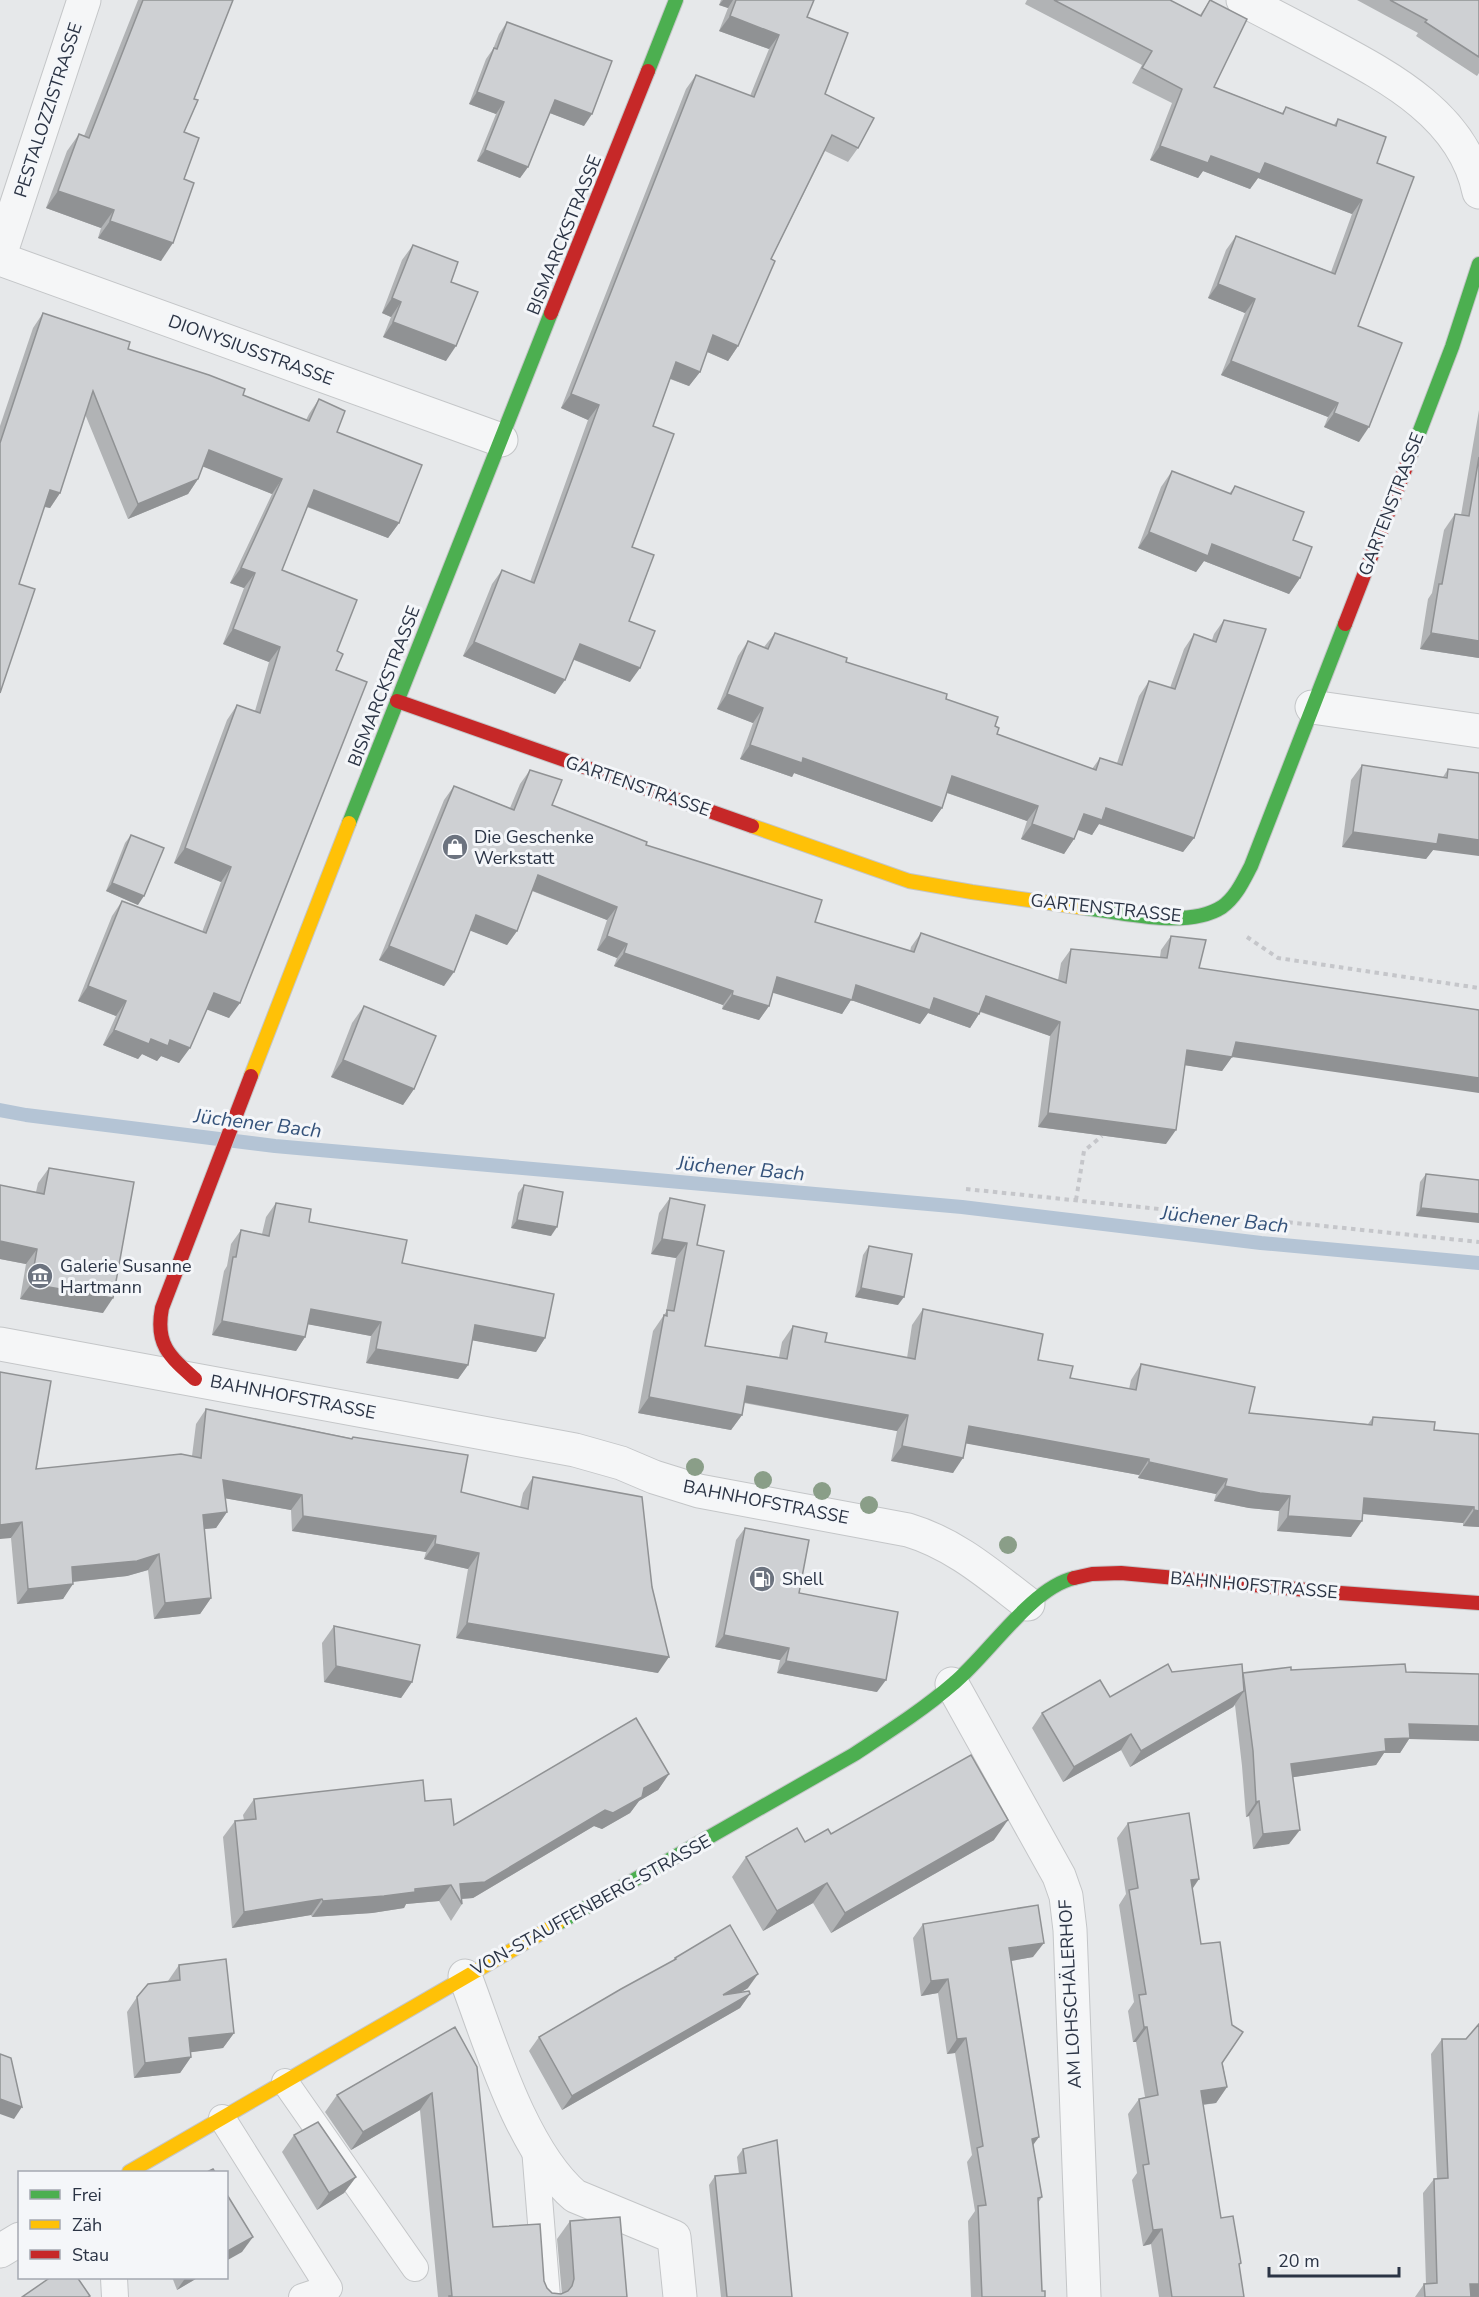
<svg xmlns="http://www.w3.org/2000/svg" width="1479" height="2297" font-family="'Nunito Sans',sans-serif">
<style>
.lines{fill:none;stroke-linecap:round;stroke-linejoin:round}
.stream{stroke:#b4c4d5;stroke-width:14}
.lane-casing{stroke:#c4c6c8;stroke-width:28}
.street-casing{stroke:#c4c6c8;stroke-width:35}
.fast-casing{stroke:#c4c6c8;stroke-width:16}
.slow-casing{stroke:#c4c6c8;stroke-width:16}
.jam-casing{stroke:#c4c6c8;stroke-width:16}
.path{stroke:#c5c6ca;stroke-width:4;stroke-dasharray:4.5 4.5;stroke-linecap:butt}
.lane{stroke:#f5f6f7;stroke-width:26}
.street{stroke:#f5f6f7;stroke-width:33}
.fast{stroke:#4caf50;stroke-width:14}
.slow{stroke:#ffc107;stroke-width:14}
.jam{stroke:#c62828;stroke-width:14}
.tree{fill:#8a9e88}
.wall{fill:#b1b3b5}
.shaded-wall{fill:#909294}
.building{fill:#ced0d3;stroke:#909294;stroke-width:1.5}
.labels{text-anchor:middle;stroke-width:6;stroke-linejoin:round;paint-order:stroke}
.street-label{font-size:18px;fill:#2b3445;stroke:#f4f6f9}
.poi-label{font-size:18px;fill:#2b3445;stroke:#f4f6f9;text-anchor:start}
.water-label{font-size:20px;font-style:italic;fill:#34527a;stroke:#f4f6f9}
</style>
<rect width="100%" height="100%" fill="#e6e8ea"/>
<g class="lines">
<polyline class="stream" points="0,1110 26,1115 275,1146 962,1207 1261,1243 1479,1263"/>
<g class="lane-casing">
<g id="lane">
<polyline points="285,2082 415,2268"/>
<polyline points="222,2118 329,2288 302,2297"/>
<polyline points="535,2148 547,2297"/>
<polyline points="114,2278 115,2297"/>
</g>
</g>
<g class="street-casing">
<g id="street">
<path d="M1243 0C1272 15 1301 30 1329 45 1391 78 1464 117 1479 192"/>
<polyline points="0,255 84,0"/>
<polyline points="0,259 501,440"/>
<polyline points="1312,707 1479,731"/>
<path d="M0 1344 575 1450 621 1463 654 1477 699 1491 908 1530C955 1544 990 1575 1028 1604"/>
<polyline points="952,1684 1059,1876 1066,1896 1070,1930 1084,2297"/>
<path d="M465 1976C490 2042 521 2150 575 2196L674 2237 680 2297"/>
<polyline points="0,2251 20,2239"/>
</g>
</g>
<g class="fast-casing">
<g id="fast">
<polyline points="648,71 676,0"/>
<polyline points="1411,454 1452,347 1479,264"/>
<polyline points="349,823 551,313"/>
<path d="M1085 908C1123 913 1188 929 1222 907 1236 897 1243 881 1251 866L1345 624"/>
<path d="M557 1924 853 1755C888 1732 923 1710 954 1683 989 1654 1031 1588 1074 1578"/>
</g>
</g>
<g class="slow-casing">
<g id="slow">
<polyline points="752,826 909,881 972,892 1085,908"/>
<polyline points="251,1076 349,823"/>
<polyline points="129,2172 557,1924"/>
</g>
</g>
<g class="jam-casing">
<g id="jam">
<polyline points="551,313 648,71"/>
<polyline points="1345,624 1411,454"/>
<polyline points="397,701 752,826"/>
<path d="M195 1379C169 1356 155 1344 162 1308L251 1076"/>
<polyline points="1074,1578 1092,1574 1121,1573 1340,1593 1479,1603"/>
</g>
</g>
<g class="path">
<polyline points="1247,937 1278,958 1479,988"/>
<polyline points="966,1189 1479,1242"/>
<polyline points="1076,1200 1084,1151 1102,1136"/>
</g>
<use href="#lane" class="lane"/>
<use href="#street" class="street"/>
<use href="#fast" class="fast"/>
<use href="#slow" class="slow"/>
<use href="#jam" class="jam"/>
</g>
<g class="tree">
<circle cx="695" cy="1467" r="9"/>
<circle cx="763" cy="1480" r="9"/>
<circle cx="822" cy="1491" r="9"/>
<circle cx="869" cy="1505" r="9"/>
<circle cx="1008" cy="1545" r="9"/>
</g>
<g class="wall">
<polygon points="138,0 233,0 194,99 184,132 184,179 161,261 98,238 101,228 46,208 67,151 79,134 84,136"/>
<polygon points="721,0 814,0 807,17 825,94 858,148 848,162 825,151 771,259 738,346 728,361 707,352 700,372 689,386 670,379 653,426 632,547 629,621 630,682 574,660 555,694 463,656 492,584 502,570 530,582 588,420 561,408 686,89 696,75 750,96 769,49 719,31 728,8 719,5"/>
<polygon points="1027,0 1170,0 1200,15 1210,0 1214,87 1282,113 1286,107 1333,126 1338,119 1377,163 1358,326 1359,442 1324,427 1328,417 1221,375 1245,313 1208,298 1226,250 1236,236 1331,272 1352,214 1258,178 1250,189 1203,171 1198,178 1150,160 1172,103 1132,83 1142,65 1025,4"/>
<polygon points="1357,0 1479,0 1479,73 1477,76 1416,36 1418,33"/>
<polygon points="507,22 584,126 550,113 528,167 520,178 477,161 496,114 469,104 486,59 493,49 499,34"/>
<polygon points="413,245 451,282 446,361 383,337 391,317 382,313 402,260"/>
<polygon points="43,313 128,349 306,420 309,414 319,399 337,432 399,523 388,538 307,507 282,570 337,651 336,670 229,1018 207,1009 179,1063 161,1056 157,1061 142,1054 138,1059 103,1045 116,1016 78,1001 112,916 122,901 202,932 221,882 174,863 227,720 237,705 255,711 269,662 223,644 244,588 230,583 272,494 203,466 198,479 188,494 128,519 85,414 60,493 50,508 44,507 19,584 0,693 0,426 33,328"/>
<polygon points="1479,410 1479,658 1420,649 1428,599 1432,593 1444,530 1455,514 1461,515"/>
<polygon points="1172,471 1229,494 1235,486 1293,540 1300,578 1289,594 1204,561 1196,572 1138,548 1161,487"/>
<polygon points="1224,620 1194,838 1183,852 1099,824 1092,835 1078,830 1074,839 1064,854 1021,839 1027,821 947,793 942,808 932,822 794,773 792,777 740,759 753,723 717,709 738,656 748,641 764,647 775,633 846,662 946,699 995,726 997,734 1092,769 1100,758 1117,763 1139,696 1149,681 1170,688 1184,649 1194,634 1212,640 1214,634"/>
<polygon points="1362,765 1443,777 1448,769 1433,850 1426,859 1342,847 1351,780"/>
<polygon points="530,770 552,805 646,845 815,922 910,951 911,947 921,933 1058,980 1061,963 1071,949 1160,957 1161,950 1171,936 1199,968 1232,1057 1222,1071 1185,1065 1166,1144 1038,1127 1050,1036 980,1012 970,1028 928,1013 920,1024 851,1000 842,1014 773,992 769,1006 759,1020 722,1009 723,1005 614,966 617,958 597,950 607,920 532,891 517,931 507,945 470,930 444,986 379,960 444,800 454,786 510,808 520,784"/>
<polygon points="131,835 138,905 106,891 125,843"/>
<polygon points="364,1006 414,1089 403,1105 331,1077 352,1023"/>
<polygon points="49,1168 103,1313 20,1299 26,1264 0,1259 0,1185 36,1192 38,1183"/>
<polygon points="1426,1174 1479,1180 1416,1216 1420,1182"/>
<polygon points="524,1185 551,1236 511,1228 518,1193"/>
<polygon points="670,1198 697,1245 705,1346 779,1357 782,1342 793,1326 825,1342 907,1358 912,1325 923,1309 1038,1360 1070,1378 1129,1389 1131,1380 1141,1364 1249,1413 1368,1424 1373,1417 1434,1430 1479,1434 1479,1527 1463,1526 1463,1523 1362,1514 1351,1537 1277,1531 1279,1511 1249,1508 1214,1501 1216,1494 1138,1478 1139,1475 966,1443 953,1473 891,1461 897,1431 744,1403 742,1415 731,1430 638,1413 653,1331 666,1312 676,1258 651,1254 659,1213"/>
<polygon points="276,1203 309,1222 402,1263 545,1338 536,1352 472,1340 468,1365 458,1379 366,1363 371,1336 308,1324 305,1337 296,1351 212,1335 224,1271 227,1266 231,1244 241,1230 262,1234 266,1217"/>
<polygon points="869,1246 898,1305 855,1297 863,1255"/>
<polygon points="206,1409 351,1438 353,1437 461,1492 520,1507 523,1493 533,1477 658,1673 456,1638 468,1569 424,1559 426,1552 292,1531 291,1510 225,1498 227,1512 216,1528 204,1529 211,1598 200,1614 154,1619 148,1570 127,1576 73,1582 63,1599 17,1604 11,1538 36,1469 192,1456 196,1424"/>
<polygon points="745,1528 799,1593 877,1692 777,1673 780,1660 715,1647 736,1540"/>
<polygon points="334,1626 412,1682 401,1698 324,1682 322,1643"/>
<polygon points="1291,1670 1409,1739 1400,1753 1384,1753 1376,1765 1293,1777 1289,1844 1253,1849 1249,1816 1246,1817 1242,1766 1235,1705 1233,1707 1130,1767 1121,1750 1063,1782 1032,1728 1042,1713 1110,1697 1172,1672 1243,1673"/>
<polygon points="669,1774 658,1790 639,1801 630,1813 602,1829 594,1826 473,1898 462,1899 462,1904 451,1921 439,1901 406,1904 404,1908 372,1913 312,1917 311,1915 232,1928 223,1837 235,1821 244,1820 243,1815 254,1799 425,1801 454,1825"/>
<polygon points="1128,1823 1192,1888 1201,1944 1227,2087 1216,2103 1203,2105 1221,2218 1241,2263 1239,2266 1244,2297 1159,2297 1151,2244 1143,2246 1132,2180 1137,2173 1128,2114 1139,2099 1145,2097 1136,2042 1133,2042 1128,2011 1134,2002 1119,1905 1126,1894 1117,1838"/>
<polygon points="831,1834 994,1840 831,1933 813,1903 763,1931 732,1877 746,1857 805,1842"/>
<polygon points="923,1924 1033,1957 1011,1961 1033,2145 1042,2197 1038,2203 1042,2291 1045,2297 971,2297 968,2221 975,2211 967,2162 972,2155 955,2053 947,2054 938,1993 921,1996 913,1938"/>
<polygon points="675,1958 748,1988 741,1992 750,1994 740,2008 562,2110 529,2051 539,2037 673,1961"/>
<polygon points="179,1965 234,2033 223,2048 191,2052 191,2057 180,2073 134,2078 127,2012 137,1997 168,1981"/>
<polygon points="455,2027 493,2227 544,2281 547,2288 552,2293 562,2294 557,2239 570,2221 627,2297 438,2297 420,2110 351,2150 325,2112 337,2095"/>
<polygon points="1442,2039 1466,2039 1479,2297 1415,2297 1424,2284 1426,2284 1423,2193 1434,2179 1437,2179 1431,2054"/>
<polygon points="294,2135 356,2177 344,2193 317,2210 282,2152"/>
<polygon points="743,2149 792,2297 721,2297 709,2185 715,2176 739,2174 737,2157"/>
<polygon points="172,2277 199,2277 177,2290"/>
</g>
<g class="shaded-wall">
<polygon points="723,0 733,0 728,8 719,5"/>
<polygon points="730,16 779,35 769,49 719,31"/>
<polygon points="477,92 504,102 496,114 469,104"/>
<polygon points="555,100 592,114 584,126 547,112"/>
<polygon points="1160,146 1211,156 1265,163 1362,200 1352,214 1258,178 1250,189 1203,171 1198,178 1150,160"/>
<polygon points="485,150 528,167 520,178 477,161"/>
<polygon points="58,191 114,210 101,228 46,208"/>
<polygon points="110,221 173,243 161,261 98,238"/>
<polygon points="1218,284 1255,299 1245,313 1208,298"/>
<polygon points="392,298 401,302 391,317 382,313"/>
<polygon points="393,322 456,346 446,361 383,337"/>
<polygon points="713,335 738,346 728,361 703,350"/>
<polygon points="1231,361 1338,403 1328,417 1221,375"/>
<polygon points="676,362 700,372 689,386 666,377"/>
<polygon points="571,394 599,405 588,420 561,408"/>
<polygon points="1334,413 1369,427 1359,442 1324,427"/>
<polygon points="209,450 282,479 272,494 199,465"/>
<polygon points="198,479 188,494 128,519 138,504"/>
<polygon points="50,490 60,493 50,508 39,505"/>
<polygon points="314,490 399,523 388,538 303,505"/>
<polygon points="1149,532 1212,544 1300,578 1289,594 1204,561 1196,572 1138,548"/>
<polygon points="241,568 255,573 244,588 230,583"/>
<polygon points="233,629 280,647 269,662 223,644"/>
<polygon points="1431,633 1479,641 1479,658 1420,649"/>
<polygon points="474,642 565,680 555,694 463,656"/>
<polygon points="580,644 640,668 630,682 570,658"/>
<polygon points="727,694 763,708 753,723 717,709"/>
<polygon points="750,745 803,758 942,808 932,822 794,773 792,777 740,759"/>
<polygon points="952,776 1038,806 1027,821 942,791"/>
<polygon points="1106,808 1194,838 1183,852 1099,824 1092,835 1073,828 1084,814"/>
<polygon points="1032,824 1074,839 1064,854 1021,839"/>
<polygon points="1353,832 1439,834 1479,840 1479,856 1433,850 1426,859 1342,847"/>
<polygon points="185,848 231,867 221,882 174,863"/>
<polygon points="538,875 617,907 607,920 528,889"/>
<polygon points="112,883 144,896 138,905 106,891"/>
<polygon points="476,915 517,931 507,945 466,929"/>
<polygon points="607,936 627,944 617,958 597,950"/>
<polygon points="389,946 454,972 444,986 379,960"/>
<polygon points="624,953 733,991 723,1005 614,966"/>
<polygon points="777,977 856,985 934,998 979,1014 970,1028 928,1013 920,1024 851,1000 842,1014 767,991"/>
<polygon points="88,986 126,1001 116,1016 78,1001"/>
<polygon points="214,993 240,1003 229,1018 203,1008"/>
<polygon points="732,995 769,1006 759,1020 722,1009"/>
<polygon points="986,996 1060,1022 1050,1036 976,1010"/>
<polygon points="114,1030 151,1039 170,1040 190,1048 179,1063 161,1056 157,1061 142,1054 138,1059 103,1045"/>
<polygon points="1236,1042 1479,1078 1479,1093 1232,1057 1222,1071 1177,1064 1187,1050"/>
<polygon points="343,1060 414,1089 403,1105 331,1077"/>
<polygon points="1048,1113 1176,1130 1166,1144 1038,1127"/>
<polygon points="1421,1208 1479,1214 1479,1223 1416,1216"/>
<polygon points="517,1220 557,1227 551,1236 511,1228"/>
<polygon points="662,1239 687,1243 676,1258 651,1254"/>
<polygon points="0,1241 37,1249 26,1264 0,1259"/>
<polygon points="31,1284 113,1298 103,1313 20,1299"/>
<polygon points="861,1288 904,1297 898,1305 855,1297"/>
<polygon points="311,1309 381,1322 371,1336 301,1323"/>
<polygon points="222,1321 305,1337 296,1351 212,1335"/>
<polygon points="475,1325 545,1338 536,1352 465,1339"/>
<polygon points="376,1349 468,1365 458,1379 366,1363"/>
<polygon points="747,1386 908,1415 897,1431 737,1401"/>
<polygon points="649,1397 742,1415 731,1430 638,1413"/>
<polygon points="969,1426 1149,1459 1139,1475 958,1442"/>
<polygon points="902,1446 963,1458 953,1473 891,1461"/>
<polygon points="1149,1462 1227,1479 1216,1494 1138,1478"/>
<polygon points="223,1480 302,1495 291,1510 212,1496"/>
<polygon points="1225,1486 1290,1496 1279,1511 1249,1508 1214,1501"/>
<polygon points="1364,1498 1474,1507 1463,1523 1353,1513"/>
<polygon points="1474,1510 1479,1511 1479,1527 1463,1526"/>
<polygon points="227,1512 216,1528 192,1530 203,1515"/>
<polygon points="303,1516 436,1536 426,1552 292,1531"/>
<polygon points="1288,1516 1362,1521 1351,1537 1277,1531"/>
<polygon points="22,1522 11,1538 0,1539 0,1525"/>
<polygon points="435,1544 479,1553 468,1569 424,1559"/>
<polygon points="159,1554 148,1570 127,1576 61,1583 72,1567"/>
<polygon points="73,1584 63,1599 17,1604 28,1589"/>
<polygon points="211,1598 200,1614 154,1619 165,1603"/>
<polygon points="467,1623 669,1657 658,1673 456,1638"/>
<polygon points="724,1635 789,1648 780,1660 715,1647"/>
<polygon points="786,1661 886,1680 877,1692 777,1673"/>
<polygon points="336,1666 412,1682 401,1698 324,1682"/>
<polygon points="1244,1691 1233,1707 1130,1767 1141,1751"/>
<polygon points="1409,1724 1479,1726 1479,1741 1409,1739 1400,1753 1384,1753 1376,1765 1281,1779 1291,1764"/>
<polygon points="1131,1734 1121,1750 1063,1782 1074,1767"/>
<polygon points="669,1774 658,1790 639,1801 630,1813 602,1829 594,1826 473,1898 459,1899 460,1884 605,1810"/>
<polygon points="1259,1801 1249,1816 1246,1817 1256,1802"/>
<polygon points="1008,1820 994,1840 831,1933 845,1913"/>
<polygon points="1300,1830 1289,1844 1253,1849 1263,1834"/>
<polygon points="1199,1879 1189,1894 1191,1880"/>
<polygon points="827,1883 813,1903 763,1931 777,1911"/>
<polygon points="451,1885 439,1901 406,1904 404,1908 372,1913 312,1917 323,1901"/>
<polygon points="322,1899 311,1915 232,1928 244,1912"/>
<polygon points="1044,1943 1033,1957 999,1963 1009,1948"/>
<polygon points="758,1974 748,1988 714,2009 723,1995"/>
<polygon points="948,1979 938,1993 921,1996 931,1981"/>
<polygon points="750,1994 740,2008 562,2110 572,2096"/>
<polygon points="1144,2027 1147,2027 1136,2042 1133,2042"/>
<polygon points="234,2033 223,2048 178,2054 189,2038"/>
<polygon points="966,2038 955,2053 947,2054 957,2039"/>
<polygon points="191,2057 180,2073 134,2078 145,2063"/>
<polygon points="1227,2087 1216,2103 1190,2106 1201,2091"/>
<polygon points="432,2093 420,2110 351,2150 363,2132"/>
<polygon points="0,2099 22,2107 14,2119 0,2114"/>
<polygon points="1039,2137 1028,2152 1032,2139"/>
<polygon points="356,2177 344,2193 317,2210 329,2193"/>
<polygon points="1162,2229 1151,2244 1143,2246 1153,2230"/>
<polygon points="253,2237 242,2252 226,2261 226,2252"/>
<polygon points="186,2277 199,2277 177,2290"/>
<polygon points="1470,2284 1479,2284 1479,2297 1462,2297"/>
</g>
<g class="building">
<polygon points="143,0 233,0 194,99 198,100 184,132 199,138 184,179 194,183 173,243 110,221 114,210 58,191 79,134 89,138"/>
<polygon points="736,0 814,0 807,17 848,33 825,94 874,118 858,148 832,135 771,259 775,261 738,346 713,335 700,372 676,362 653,426 674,434 632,547 654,555 629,621 655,631 640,668 580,644 565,680 474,642 502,570 534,583 599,405 571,394 696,75 754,97 779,35 730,16"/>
<polygon points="1054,0 1170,0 1201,16 1210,0 1247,19 1214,87 1283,114 1286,107 1336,126 1338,119 1386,137 1377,163 1414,177 1358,326 1402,343 1369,427 1334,413 1338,403 1231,361 1255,299 1218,284 1236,236 1335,274 1362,200 1265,163 1260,174 1211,156 1208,163 1160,146 1182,89 1142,68 1152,51"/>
<polygon points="1390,0 1479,0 1479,57 1425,22 1427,20"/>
<polygon points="507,22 612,61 592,114 555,100 528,167 485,150 504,102 477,92 494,48 497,49"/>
<polygon points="413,245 458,262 451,282 478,292 456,346 393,322 401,302 392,298"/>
<polygon points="43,313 130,342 128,349 209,375 245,389 243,395 309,421 319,399 345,411 337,432 422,465 399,523 314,490 282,570 357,600 337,651 343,654 336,670 367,682 240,1003 214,993 190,1048 170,1040 168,1046 151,1039 149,1044 114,1030 126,1001 88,986 122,901 206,933 231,867 185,848 237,705 260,713 280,647 233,629 255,573 241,568 282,479 209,450 198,479 138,504 93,391 60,493 50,490 19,584 35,589 0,693 0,443"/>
<polygon points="1479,457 1479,641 1431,633 1439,584 1442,584 1455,514 1469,516"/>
<polygon points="1172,471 1231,494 1235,486 1304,512 1293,540 1312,547 1300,578 1212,544 1208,556 1149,532"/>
<polygon points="1224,620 1266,629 1194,838 1106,808 1102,820 1084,814 1074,839 1032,824 1038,806 952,776 942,808 803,758 802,763 750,745 763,708 727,694 748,641 768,649 775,633 847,658 846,662 947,694 946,699 998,717 995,726 999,728 997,734 1096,770 1100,758 1122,765 1149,681 1175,689 1194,634 1216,642"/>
<polygon points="1362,765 1447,778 1448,769 1479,773 1479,840 1439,834 1437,844 1353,832"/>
<polygon points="530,770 562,780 552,805 647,842 646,845 822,900 815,922 914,952 921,933 1066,983 1071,949 1167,958 1171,936 1206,940 1199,968 1479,1010 1479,1078 1236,1042 1232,1057 1187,1050 1176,1130 1048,1113 1060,1022 986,996 979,1014 934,998 930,1010 856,985 852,1000 777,977 769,1006 732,995 733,991 624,953 627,944 607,936 617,907 538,875 517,931 476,915 454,972 389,946 454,786 514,810"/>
<polygon points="131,835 164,848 144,896 112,883"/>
<polygon points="364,1006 436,1036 414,1089 343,1060"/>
<polygon points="49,1168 134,1182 113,1298 31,1284 37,1249 0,1241 0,1185 44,1194"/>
<polygon points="1426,1174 1479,1180 1479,1214 1421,1208"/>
<polygon points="524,1185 563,1192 557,1227 517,1220"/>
<polygon points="670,1198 705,1205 697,1245 724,1251 705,1346 787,1359 793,1326 827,1333 825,1342 915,1359 923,1309 1043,1334 1038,1360 1073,1366 1070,1378 1136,1390 1141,1364 1255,1387 1249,1413 1372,1425 1373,1417 1435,1422 1434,1430 1479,1434 1479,1511 1474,1510 1474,1507 1364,1498 1362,1521 1288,1516 1290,1496 1260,1493 1225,1486 1227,1479 1149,1462 1149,1459 969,1426 963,1458 902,1446 908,1415 747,1386 742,1415 649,1397 664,1315 667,1316 667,1310 674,1311 687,1243 662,1239"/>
<polygon points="276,1203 311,1209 309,1222 407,1240 402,1263 554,1294 545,1338 475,1325 468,1365 376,1349 381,1322 311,1309 305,1337 222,1321 233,1257 236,1257 241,1230 269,1236"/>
<polygon points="869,1246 912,1254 904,1297 861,1288"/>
<polygon points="0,1372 51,1381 36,1469 181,1454 201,1458 206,1409 352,1439 353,1437 468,1455 461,1492 528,1509 533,1477 642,1497 652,1587 669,1657 467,1623 479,1553 435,1544 436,1536 303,1516 302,1495 223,1480 227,1512 203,1515 211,1598 165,1603 159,1554 137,1561 72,1567 73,1584 28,1589 22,1522 0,1525"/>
<polygon points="745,1528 809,1540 799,1593 898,1612 886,1680 786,1661 789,1648 724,1635"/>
<polygon points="334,1626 420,1645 412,1682 336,1666"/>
<polygon points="1168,1664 1172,1672 1242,1664 1244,1691 1141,1751 1131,1734 1074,1767 1042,1713 1100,1680 1110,1697"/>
<polygon points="1405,1664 1406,1672 1479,1674 1479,1726 1409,1724 1410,1738 1385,1739 1386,1751 1291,1764 1300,1830 1263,1834 1259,1801 1256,1802 1253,1751 1243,1673 1291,1667 1291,1670"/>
<polygon points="636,1718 669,1774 644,1788 642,1797 613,1813 605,1810 485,1882 460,1884 462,1904 451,1885 415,1889 415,1892 384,1896 323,1901 322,1899 244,1912 235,1821 256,1819 254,1799 423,1780 425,1801 451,1799 454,1825"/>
<polygon points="971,1755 1008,1820 845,1913 827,1883 777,1911 746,1857 797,1828 805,1842 828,1829 831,1834"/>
<polygon points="1189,1813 1199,1879 1191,1880 1201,1944 1220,1942 1232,2025 1243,2032 1222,2063 1227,2087 1201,2091 1221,2218 1233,2216 1241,2263 1239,2264 1244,2297 1172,2297 1162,2229 1153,2230 1143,2165 1149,2164 1139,2099 1158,2095 1147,2027 1144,2027 1139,1995 1146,1994 1129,1890 1138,1888 1128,1823"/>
<polygon points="1038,1905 1044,1943 1009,1948 1039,2137 1032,2139 1042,2197 1038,2198 1042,2291 1045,2291 1045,2297 982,2297 978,2206 986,2205 977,2148 983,2146 966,2038 957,2039 948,1979 931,1981 923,1924"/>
<polygon points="730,1925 758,1974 723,1995 749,1991 750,1994 572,2096 539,2037 621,1989 676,1959 675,1958"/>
<polygon points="226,1959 234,2033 189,2038 191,2057 145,2063 137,1997 148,1984 180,1980 179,1965"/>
<polygon points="1479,2024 1479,2284 1470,2284 1471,2297 1425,2297 1424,2284 1437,2283 1434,2179 1448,2178 1442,2039 1466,2039"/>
<polygon points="455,2027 477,2067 493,2227 540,2224 544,2281 547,2288 552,2293 561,2294 568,2291 572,2286 574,2279 570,2221 620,2217 627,2297 449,2297 449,2296 452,2296 432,2093 363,2132 337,2095"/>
<polygon points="0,2054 11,2058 22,2107 0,2099"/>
<polygon points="318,2122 356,2177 329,2193 294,2135"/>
<polygon points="777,2140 792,2297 727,2297 715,2176 746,2173 743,2149"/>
<polygon points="213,2169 215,2172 207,2172"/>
<polygon points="226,2193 253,2237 226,2252"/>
<polygon points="51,2277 77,2277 90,2296 88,2297 22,2297"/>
</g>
<defs>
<g id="shop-disc" transform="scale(1.35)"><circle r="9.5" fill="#6c737f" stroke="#f4f6f9"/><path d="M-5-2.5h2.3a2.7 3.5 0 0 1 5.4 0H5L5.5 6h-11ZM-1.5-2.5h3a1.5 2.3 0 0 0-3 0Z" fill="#fff"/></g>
<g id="museum-disc" transform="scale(1.35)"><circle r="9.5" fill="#6c737f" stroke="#f4f6f9"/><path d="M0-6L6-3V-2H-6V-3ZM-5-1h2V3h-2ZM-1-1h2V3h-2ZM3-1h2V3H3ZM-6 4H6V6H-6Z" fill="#fff"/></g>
<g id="fuel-disc" transform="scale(1.35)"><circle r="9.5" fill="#6c737f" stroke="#f4f6f9"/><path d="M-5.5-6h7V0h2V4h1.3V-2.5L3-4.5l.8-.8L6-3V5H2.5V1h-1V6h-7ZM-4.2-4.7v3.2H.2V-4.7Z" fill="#fff"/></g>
</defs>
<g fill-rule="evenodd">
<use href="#shop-disc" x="455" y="847"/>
<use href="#museum-disc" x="40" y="1276"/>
<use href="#fuel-disc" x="762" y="1579"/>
</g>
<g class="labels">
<g class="street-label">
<text transform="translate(48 110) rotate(-72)" y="6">PESTALOZZISTRASSE</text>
<text transform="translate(564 235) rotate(-68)" y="6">BISMARCKSTRASSE</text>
<text transform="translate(251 350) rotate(20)" y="6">DIONYSIUSSTRASSE</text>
<text transform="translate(1391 504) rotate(-69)" y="6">GARTENSTRASSE</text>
<text transform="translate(384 686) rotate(-69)" y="6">BISMARCKSTRASSE</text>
<text transform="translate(638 786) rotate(19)" y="6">GARTENSTRASSE</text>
<text transform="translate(1106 908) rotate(6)" y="6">GARTENSTRASSE</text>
<text transform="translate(293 1397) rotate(11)" y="6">BAHNHOFSTRASSE</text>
<text transform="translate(766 1502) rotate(11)" y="6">BAHNHOFSTRASSE</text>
<text transform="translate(1254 1585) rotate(5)" y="6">BAHNHOFSTRASSE</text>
<text transform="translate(591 1905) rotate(-29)" y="6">VON-STAUFFENBERG-STRASSE</text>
<text transform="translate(1070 1994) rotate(-93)" y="6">AM LOHSCHÄLERHOF</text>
</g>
<g class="poi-label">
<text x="474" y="843">Die Geschenke<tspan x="474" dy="21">Werkstatt</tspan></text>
<text x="60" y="1272">Galerie Susanne<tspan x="60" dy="21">Hartmann</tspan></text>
<text x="782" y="1585">Shell</text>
</g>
<g class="water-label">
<text transform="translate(258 1123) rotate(7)" y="7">Jüchener Bach</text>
<text transform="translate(741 1168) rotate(5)" y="7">Jüchener Bach</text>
<text transform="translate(1225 1219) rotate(6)" y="7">Jüchener Bach</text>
</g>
</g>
<rect x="18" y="2171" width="210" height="108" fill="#f4f6f9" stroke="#a4a8b1" stroke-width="1.5"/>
<rect x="30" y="2190" width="30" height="9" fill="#4caf50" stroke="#a4a8b1" stroke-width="1.5"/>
<text x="72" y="2201" font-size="18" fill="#2b3445">Frei</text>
<rect x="30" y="2220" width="30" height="9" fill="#ffc107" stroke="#a4a8b1" stroke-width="1.5"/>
<text x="72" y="2231" font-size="18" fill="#2b3445">Zäh</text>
<rect x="30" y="2250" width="30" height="9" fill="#c62828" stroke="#a4a8b1" stroke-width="1.5"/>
<text x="72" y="2261" font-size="18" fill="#2b3445">Stau</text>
<path d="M1269 2267v9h130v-9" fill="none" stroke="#2b3445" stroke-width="3"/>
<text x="1278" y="2267" font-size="18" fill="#2b3445" stroke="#f4f6f9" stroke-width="4.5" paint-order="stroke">20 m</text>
</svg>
